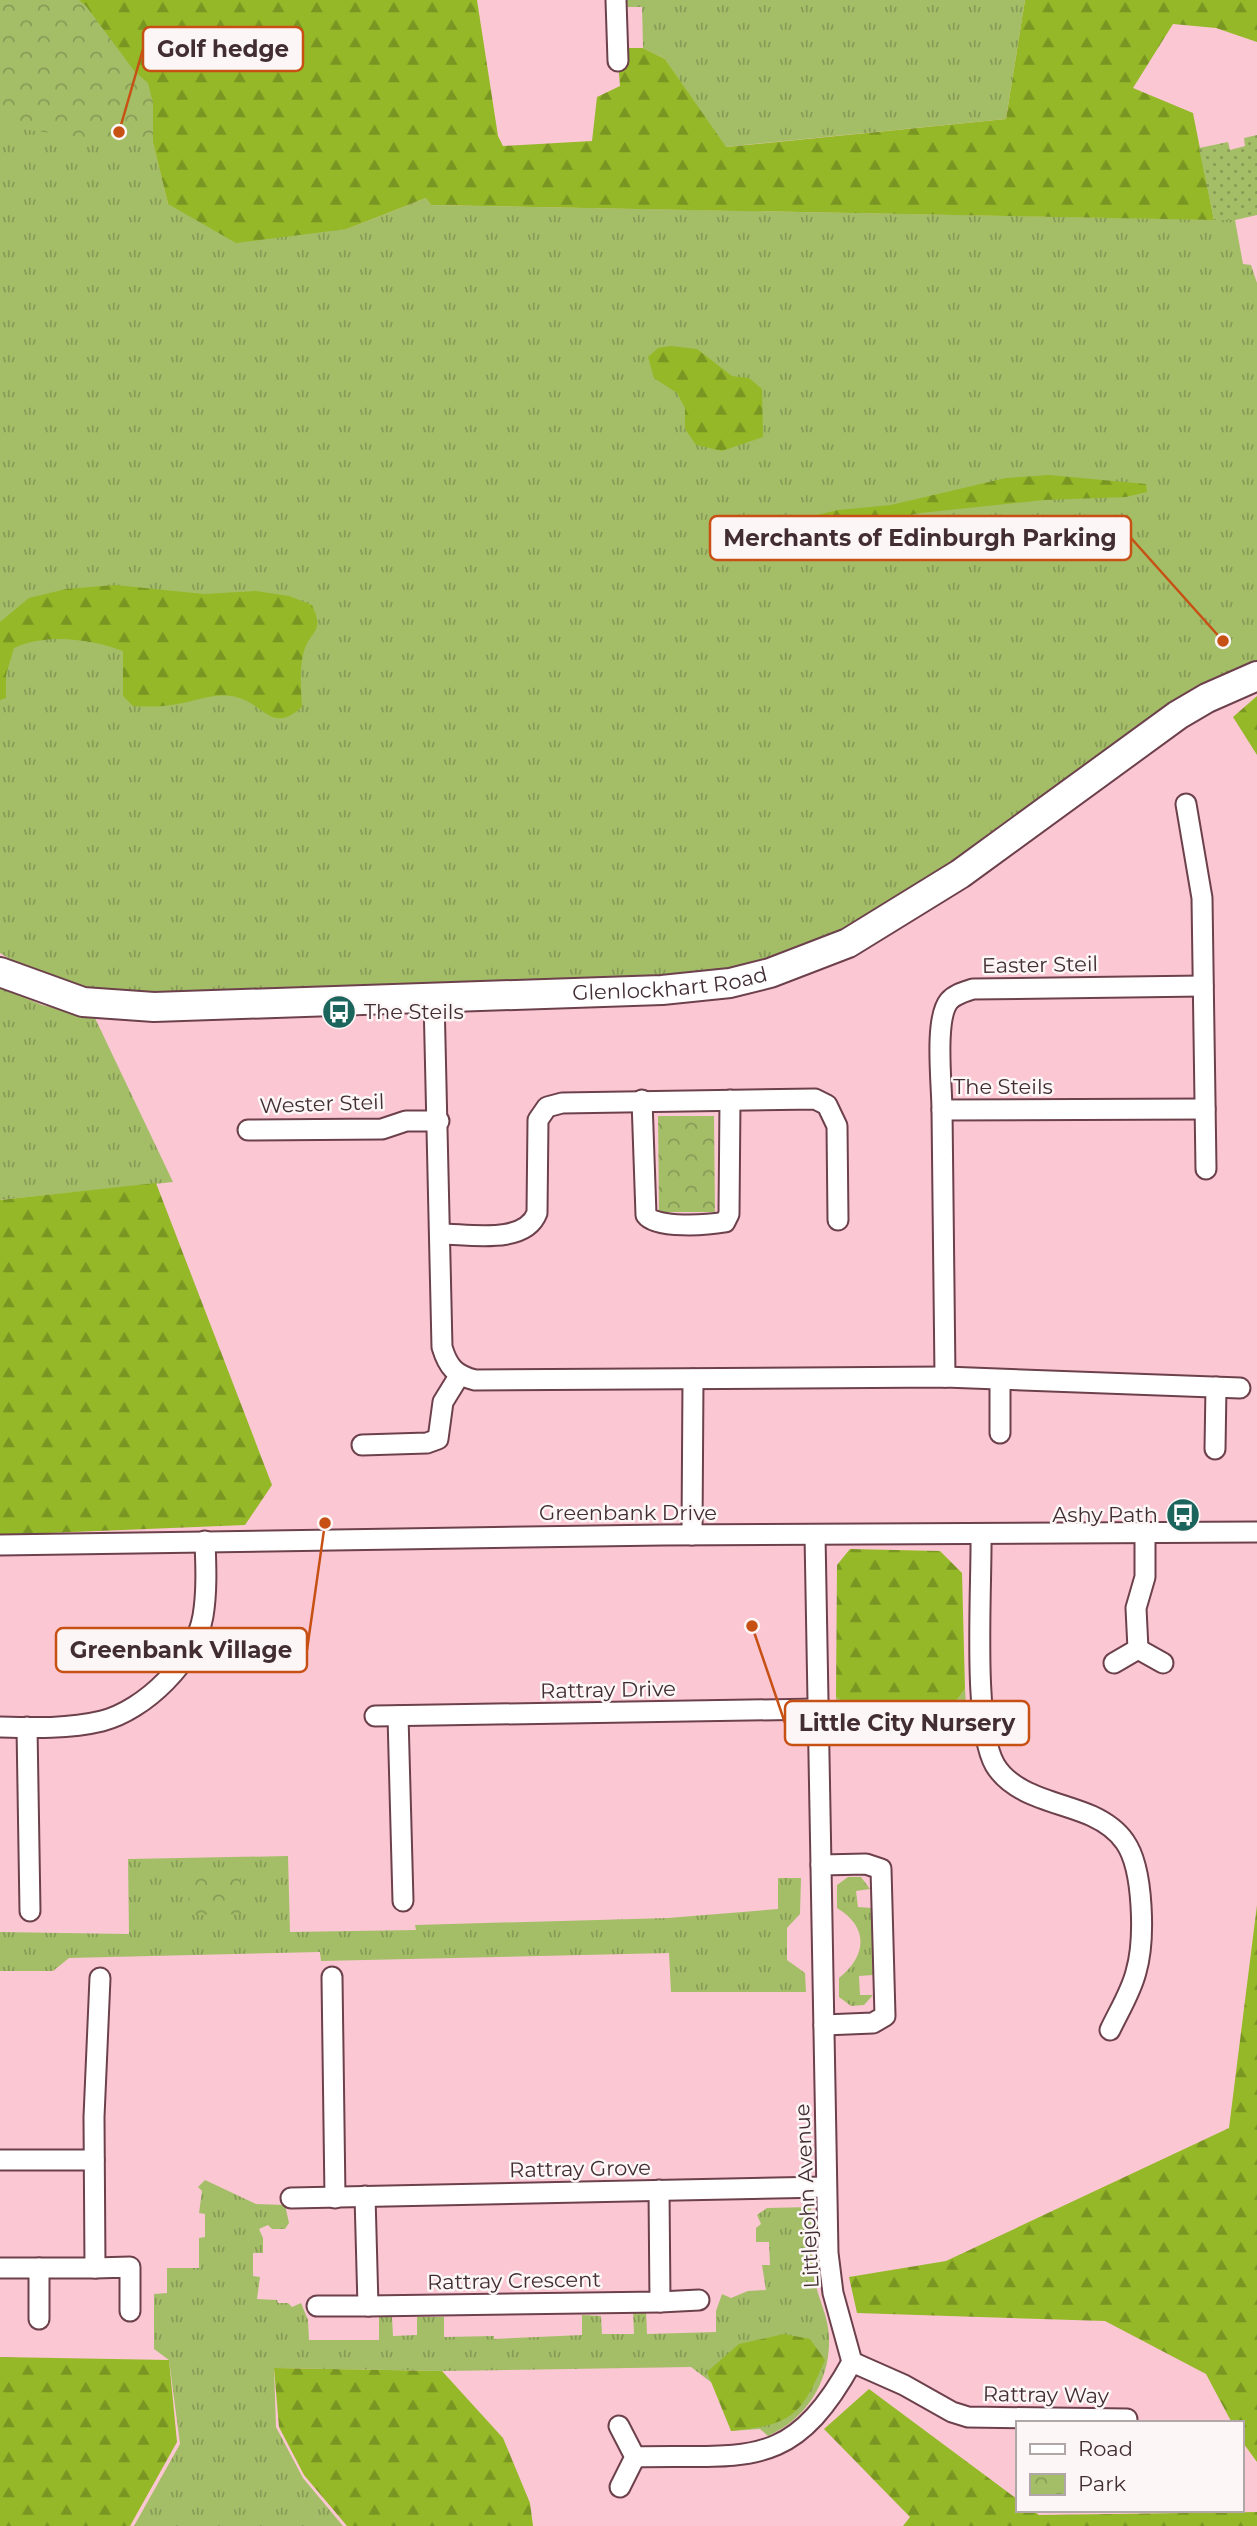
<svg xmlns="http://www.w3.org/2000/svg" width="1257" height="2526" font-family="Montserrat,sans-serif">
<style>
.grass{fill:url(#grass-tufts)}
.forest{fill:url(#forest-firs)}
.park{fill:url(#park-crowns)}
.garden{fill:url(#garden-dots)}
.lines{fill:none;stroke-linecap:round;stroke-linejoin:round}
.street-casing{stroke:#6c414c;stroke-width:23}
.secondary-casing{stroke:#6c414c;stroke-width:32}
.street{stroke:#fff;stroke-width:19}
.secondary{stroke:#fff;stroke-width:28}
.labels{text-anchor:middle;stroke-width:5;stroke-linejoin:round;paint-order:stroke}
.street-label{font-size:21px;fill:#412d32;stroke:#fcf6f7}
.poi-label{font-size:21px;fill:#412d32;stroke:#fcf6f7;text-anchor:start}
.leader{fill:none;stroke:#c75014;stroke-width:2.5}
.callout-dot{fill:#c75014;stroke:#fcf6f7;stroke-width:2.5}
.callout{fill:#fcf6f7;stroke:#c75014;stroke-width:2.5}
.callout-label{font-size:23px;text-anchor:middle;font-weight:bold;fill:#412d32}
</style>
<defs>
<pattern id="grass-tufts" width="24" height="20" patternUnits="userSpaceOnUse" patternTransform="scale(1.75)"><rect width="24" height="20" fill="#a4be68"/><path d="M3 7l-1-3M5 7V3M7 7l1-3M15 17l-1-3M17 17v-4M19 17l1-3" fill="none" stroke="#879b56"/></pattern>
<pattern id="forest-firs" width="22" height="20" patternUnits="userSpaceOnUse" patternTransform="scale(1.75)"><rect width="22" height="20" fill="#94b827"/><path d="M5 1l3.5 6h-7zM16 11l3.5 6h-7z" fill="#7a9622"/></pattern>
<pattern id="park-crowns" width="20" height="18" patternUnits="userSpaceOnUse" patternTransform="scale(1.75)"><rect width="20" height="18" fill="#a4be68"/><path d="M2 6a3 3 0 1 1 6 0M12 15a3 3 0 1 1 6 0" fill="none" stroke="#879b56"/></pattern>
<pattern id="garden-dots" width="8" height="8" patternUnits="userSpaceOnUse" patternTransform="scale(1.75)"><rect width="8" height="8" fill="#a4be68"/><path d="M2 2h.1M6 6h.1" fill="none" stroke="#879b56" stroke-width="1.8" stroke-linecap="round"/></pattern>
</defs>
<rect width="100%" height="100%" fill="#fbc7d3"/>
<g class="grass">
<polygon points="0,0 50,0 136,72 168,204 347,229 426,198 431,205 1235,220 1243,264 1251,265 1257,283 1257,662 1178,698 916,887 831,941 793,955 695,977 241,993 136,993 78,988 26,969 0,953"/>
<polygon points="625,0 1025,0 1006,119 725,147 665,59 643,48 642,7 624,7"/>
<polygon points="0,987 42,1005 95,1018 173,1182 0,1200"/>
<polygon points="965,1689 969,1743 836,1746 836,1697 862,1712 953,1705"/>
<polygon points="288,1856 290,1932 416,1930 415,1925 668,1918 778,1909 778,1878 801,1878 800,1914 787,1928 787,1960 805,1973 806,1992 671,1992 669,1953 321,1961 320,1952 69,1958 53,1971 0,1971 0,1932 129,1934 128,1859"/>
<path d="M848 1877H861L870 1889 856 1891 858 1907 872 1908 873 1975 859 1976 860 1995H873L864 2005 851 2006 839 1997V1978C867 1956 869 1927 837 1908V1885Z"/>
<path d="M205 2180 256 2204 285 2205 289 2223 285 2229H272L268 2225 259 2229 263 2238V2253H253V2276L260 2277 257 2299 277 2300 278 2303H288L292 2307 301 2303 308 2320 309 2340H379V2316L392 2317 393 2336 417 2335V2317H444V2337L494 2336V2339L582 2335V2315L601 2316 602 2334H634L633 2312 646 2310 647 2334 716 2332V2311L722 2294 731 2298 748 2291 766 2290 762 2265H770L769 2242H756V2228L761 2224 757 2215 767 2208 811 2207C812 2231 810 2255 814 2278 818 2298 828 2316 829 2336 831 2380 807 2419 768 2436L760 2429 731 2431 732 2398 691 2367 442 2371 274 2368 276 2427 303 2478 343 2526H134L180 2444 169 2360 154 2349V2294L167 2293V2268H199V2238L205 2237V2214L199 2213 202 2191 198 2187Z"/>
</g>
<g class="forest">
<polygon points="50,0 477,0 498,136 503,146 592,141 597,97 620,86 617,48 643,48 665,59 726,147 1006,119 1025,0 1257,0 1257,42 1216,28 1173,24 1133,88 1193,113 1214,220 431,205 426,198 347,229 236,243 168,204 136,73"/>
<polygon points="671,346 697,349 732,376 749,378 762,389 763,437 722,451 696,445 685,429 685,408 677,393 654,378 648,357 658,348"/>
<polygon points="1049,475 1146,484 1147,492 1126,497 1044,500 920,513 811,536 775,553 744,560 737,549 742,542 769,526 838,510 891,505 1006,478"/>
<path d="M115 585 204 594 256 591 289 596 312 605C325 633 311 629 304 651 299 669 301 689 302 707 271 735 264 703 236 697 215 692 197 701 177 704 162 707 148 707 133 706L123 696V651C89 639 48 633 14 648L6 675V698L0 700V622L29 598 66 589Z"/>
<polygon points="1257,696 1257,755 1233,717"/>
<polygon points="156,1183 272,1485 245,1525 0,1535 0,1200"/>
<polygon points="850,1549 940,1551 962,1573 965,1689 953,1705 861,1712 836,1697 837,1565"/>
<polygon points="1257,1905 1257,2462 1241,2440 1241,2423 1232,2423 1206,2374 1105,2321 857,2313 849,2277 946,2261 1229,2128"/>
<path d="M784 2334 810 2339 825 2360C800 2417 793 2424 731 2431L707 2372 739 2344Z"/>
<polygon points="0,2357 169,2360 177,2442 130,2526 0,2526"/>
<polygon points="274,2368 442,2371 503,2438 530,2503 533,2526 347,2526 304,2475 279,2427"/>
<polygon points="869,2389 1017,2499 1017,2510 1032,2510 1039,2515 1257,2512 1257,2526 903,2526 910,2517 824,2429"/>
</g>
<g class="park">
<polygon points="0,0 79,0 86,6 135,72 148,83 153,103 153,147 0,126"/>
<polygon points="658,1116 714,1116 715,1212 659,1212"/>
<polygon points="240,1874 241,1914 189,1915 188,1875"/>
</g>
<polygon class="garden" points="1257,135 1257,215 1235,220 1214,220 1199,148 1228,142 1230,150 1245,146 1244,138"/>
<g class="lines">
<g class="street-casing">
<g id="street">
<polyline points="616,0 618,61"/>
<polyline points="1186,804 1202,898 1206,1169"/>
<path d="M434 998 442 1347C448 1367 455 1375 475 1380L945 1377 1240 1388"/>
<path d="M642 1100 646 1215C656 1229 708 1225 725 1222L729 1214 730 1100"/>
<path d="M942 1110C942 1086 934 1019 949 1001 955 994 964 992 973 989L1203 986"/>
<polyline points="248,1130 382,1129 406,1121 439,1121"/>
<path d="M441 1234C469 1234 525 1245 537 1213L538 1120 547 1107 562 1103 815 1099 827 1105 837 1126 838 1220"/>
<polyline points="945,1377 942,1110 1205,1109"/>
<polyline points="1000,1380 1000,1433"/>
<polyline points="362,1445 427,1443 438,1439 443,1402 459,1376"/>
<polyline points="1215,1449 1216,1387"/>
<path d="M981 1534C982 1586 972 1725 995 1765 1014 1797 1061 1802 1092 1816 1105 1822 1117 1830 1125 1842 1144 1869 1145 1941 1136 1972 1131 1992 1119 2011 1110 2030"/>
<polyline points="692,1535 693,1379"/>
<polyline points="815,1535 828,2253 833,2293 852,2362"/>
<polyline points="0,1545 663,1535 1257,1532"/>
<polyline points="1138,1649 1163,1663"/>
<polyline points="1114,1663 1138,1649 1136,1608 1145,1577 1145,1533"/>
<polyline points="375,1716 818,1709"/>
<polyline points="398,1716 403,1901"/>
<path d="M0 1727C34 1728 69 1729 102 1721 145 1710 195 1661 203 1616 207 1592 206 1566 205 1541"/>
<polyline points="27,1727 30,1911"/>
<polyline points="821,1865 866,1864 881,1869 885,2016 873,2023 824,2025"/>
<polyline points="332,1977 335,2198"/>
<polyline points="0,2160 94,2160"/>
<polyline points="365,2196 368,2306 660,2302 659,2190"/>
<polyline points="291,2198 826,2187"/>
<polyline points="0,2268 95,2268 94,2117 100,1978"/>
<polyline points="39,2268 39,2319"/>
<polyline points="95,2268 130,2267 130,2311"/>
<polyline points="660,2302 699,2300"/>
<polyline points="317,2306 368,2306"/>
<polyline points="852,2362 904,2385 952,2412 968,2417 1127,2419"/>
<polyline points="619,2426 635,2457 620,2487"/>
<path d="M635 2457C747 2454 791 2473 852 2362"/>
</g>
</g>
<g class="secondary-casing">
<g id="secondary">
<path id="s1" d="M0 972 83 1002 154 1007 662 990 730 983 770 973 848 943 960 874 1178 715 1207 698 1257 676"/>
</g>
</g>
<use href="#street" class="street"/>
<use href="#secondary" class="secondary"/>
</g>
<defs>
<g id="bus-disc" transform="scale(1.75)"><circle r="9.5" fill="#1b655c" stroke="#fcf6f7"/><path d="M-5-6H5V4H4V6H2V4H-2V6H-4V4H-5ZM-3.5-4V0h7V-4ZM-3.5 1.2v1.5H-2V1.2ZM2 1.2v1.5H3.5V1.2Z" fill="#fff"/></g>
</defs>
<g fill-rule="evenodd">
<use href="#bus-disc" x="339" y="1012"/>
<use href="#bus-disc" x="1183" y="1515"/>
</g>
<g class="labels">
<g class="street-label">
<text transform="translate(1040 965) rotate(-1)" y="7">Easter Steil</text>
<text dy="7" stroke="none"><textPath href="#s1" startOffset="676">Glenlockhart Road</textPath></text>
<text x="1003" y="1094">The Steils</text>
<text transform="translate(322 1104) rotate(-2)" y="7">Wester Steil</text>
<text x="628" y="1520">Greenbank Drive</text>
<text transform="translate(608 1690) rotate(-1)" y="7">Rattray Drive</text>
<text transform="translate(580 2169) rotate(-1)" y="7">Rattray Grove</text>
<text transform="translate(807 2196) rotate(-93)" y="7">Littlejohn Avenue</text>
<text transform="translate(514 2281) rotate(-1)" y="7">Rattray Crescent</text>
<text transform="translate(1046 2395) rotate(1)" y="7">Rattray Way</text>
</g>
<g class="poi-label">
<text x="364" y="1019">The Steils</text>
<text x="1158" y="1522" text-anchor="end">Ashy Path</text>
</g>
</g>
<path class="leader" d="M119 132L143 49M1223 641L1131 538M325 1523L307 1650M752 1626L785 1723"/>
<g class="callout-dot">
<circle cx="119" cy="132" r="7"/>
<circle cx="1223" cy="641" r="7"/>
<circle cx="325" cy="1523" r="7"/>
<circle cx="752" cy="1626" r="7"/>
</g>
<g class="callout">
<rect x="143" y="27" width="160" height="44" rx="7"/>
<rect x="710" y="516" width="421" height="44" rx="7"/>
<rect x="56" y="1628" width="251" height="44" rx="7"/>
<rect x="785" y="1701" width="244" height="44" rx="7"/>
</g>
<g class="callout-label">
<text x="223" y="57">Golf hedge</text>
<text x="920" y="546">Merchants of Edinburgh Parking</text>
<text x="181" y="1658">Greenbank Village</text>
<text x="907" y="1731">Little City Nursery</text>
</g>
<rect x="1016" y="2421" width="228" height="91" fill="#fcf6f7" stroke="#b1a6a8" stroke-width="2"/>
<rect x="1030" y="2444" width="35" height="10" fill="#ffffff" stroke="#b1a6a8" stroke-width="2"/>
<text x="1078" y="2456" font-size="21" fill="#412d32">Road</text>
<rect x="1030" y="2474" width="35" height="21" fill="url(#park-crowns)" stroke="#b1a6a8" stroke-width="2"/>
<text x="1078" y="2491" font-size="21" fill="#412d32">Park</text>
</svg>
